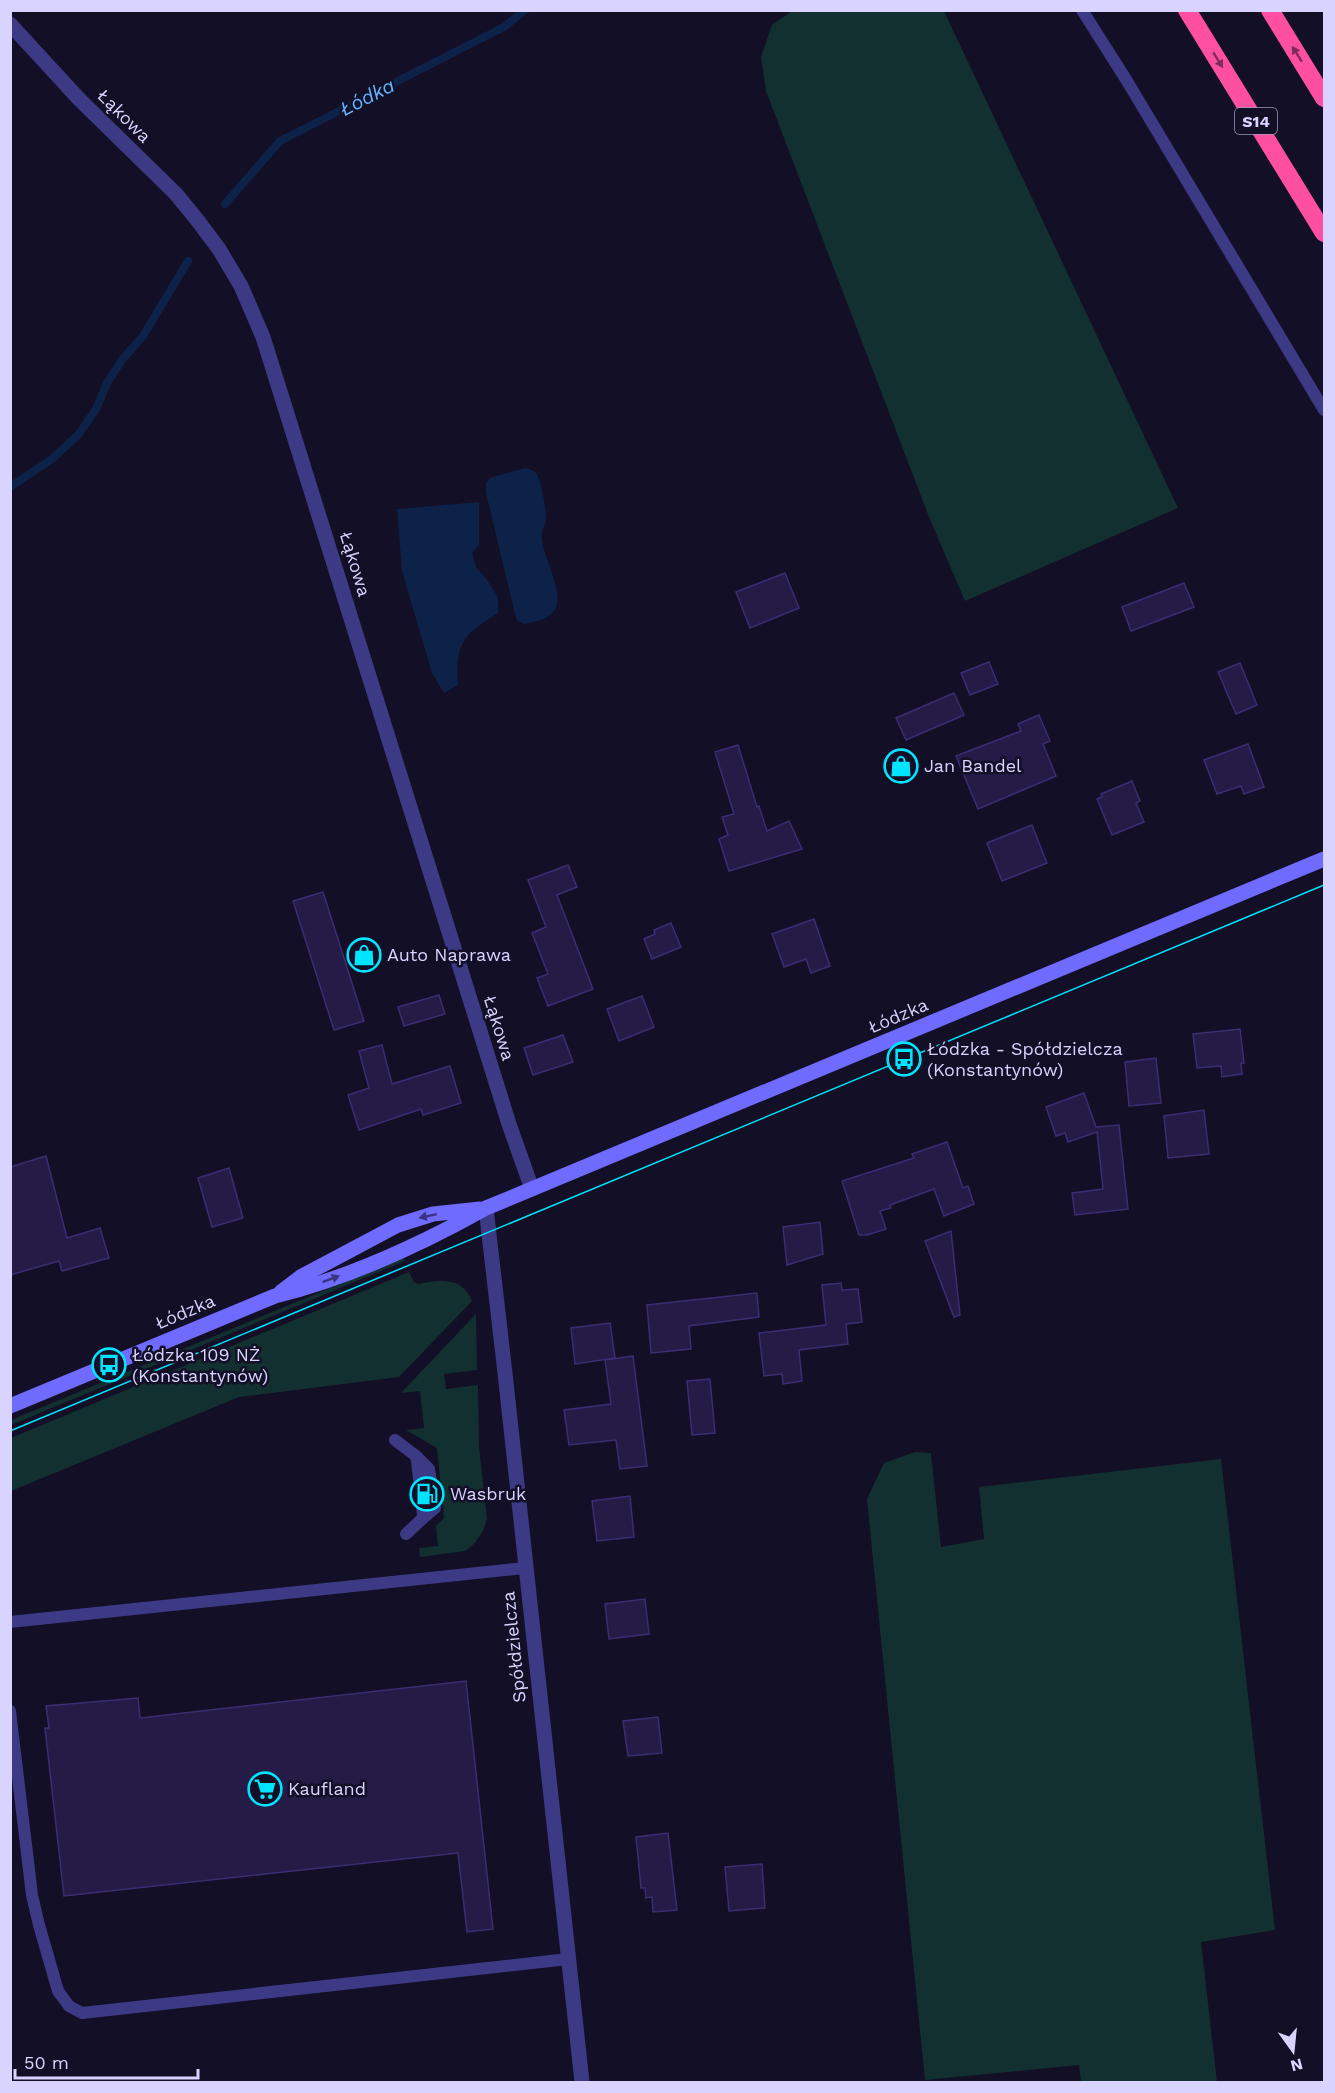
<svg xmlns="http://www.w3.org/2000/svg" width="1335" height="2093" font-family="'Work Sans',sans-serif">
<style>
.green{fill:#12302f}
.water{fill:#0c2248}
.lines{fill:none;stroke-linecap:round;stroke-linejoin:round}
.stream{stroke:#0c2248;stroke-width:8}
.building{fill:#241b47;stroke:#3b2d73;stroke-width:1.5}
.service{stroke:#3d3a85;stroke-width:12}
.minor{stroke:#3d3a85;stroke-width:15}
.secondary{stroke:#6f6bff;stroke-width:15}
.motorway{stroke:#ff4fa3;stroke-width:18}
.tram{stroke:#00e5ff;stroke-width:1.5}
.oneway{fill:#7d2c5e}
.oneway2{fill:#38347d}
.labels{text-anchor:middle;stroke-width:5;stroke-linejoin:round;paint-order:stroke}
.shield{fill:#130f26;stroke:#9e99be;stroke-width:1.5}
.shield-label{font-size:16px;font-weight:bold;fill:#d9d4ff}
.street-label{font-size:18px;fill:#d9d4ff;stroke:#130f26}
.poi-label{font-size:18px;fill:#d9d4ff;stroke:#130f26;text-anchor:start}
.water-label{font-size:20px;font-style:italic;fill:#62b6ff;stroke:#130f26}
</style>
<rect width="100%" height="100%" fill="#130f26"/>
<g class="green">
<polygon points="792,11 944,11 1178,508 965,601 929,517 766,91 761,57 772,25"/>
<polygon points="403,1258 405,1261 11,1425 11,1420"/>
<path d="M409 1272 414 1282 418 1284C438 1280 463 1276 472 1301L399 1377 239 1397 11 1491V1438Z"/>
<polygon points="476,1314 477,1370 444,1374 446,1389 478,1385 479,1447 487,1519 483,1531 475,1543 465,1551 420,1557 419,1548 438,1546 436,1526 444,1518 437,1448 406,1430 424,1428 420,1391 401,1393"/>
<polygon points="915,1452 931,1453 941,1547 984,1539 979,1487 1221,1459 1275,1930 1201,1942 1217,2082 1081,2082 1079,2065 925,2080 867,1499 884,1463"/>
</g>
<g class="water">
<path d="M525 468C529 469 534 470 537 474 541 481 546 507 546 516 546 523 541 531 542 539 543 557 563 590 556 607 552 619 535 622 524 624L517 620 515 614 486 493V483L490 478Z"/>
<path d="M479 502V545L472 553 476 567 488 581 498 598V613C463 635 455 643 458 685L444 693 432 673 402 571 397 509Z"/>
</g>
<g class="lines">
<g class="stream">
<polyline points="225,204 280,141 504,27 525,10"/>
<polyline points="10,487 52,459 78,435 96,409 107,383 122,360 143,336 188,261"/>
</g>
</g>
<g class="building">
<polygon points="785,573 799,608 750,628 736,592"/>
<polygon points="1184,583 1194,607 1131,631 1122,607"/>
<polygon points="989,662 998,684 970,695 961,673"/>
<polygon points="1240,663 1257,705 1236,714 1218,672"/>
<polygon points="954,693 964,715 906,740 896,718"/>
<polygon points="1039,715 1050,741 1043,744 1056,776 978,809 956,756 1021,731 1018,724"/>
<polygon points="1248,744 1264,787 1244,794 1241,786 1217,794 1204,760"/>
<polygon points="738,745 757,807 759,806 767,831 789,821 802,849 729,871 719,839 728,835 722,817 734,814 715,752"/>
<polygon points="1132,781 1140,801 1136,803 1144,822 1112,835 1097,799 1102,797 1101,794"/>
<polygon points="1032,825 1047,863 1002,881 987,843"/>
<polygon points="568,865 577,887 557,895 593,989 548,1006 537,978 548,974 532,933 546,927 528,880"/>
<polygon points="323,892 364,1021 334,1030 293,901"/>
<polygon points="814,919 830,966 811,973 806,959 784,967 772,934"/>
<polygon points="671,923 681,947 652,959 644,939 655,934 654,930"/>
<polygon points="439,995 445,1014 404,1026 398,1007"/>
<polygon points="642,996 654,1027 619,1041 607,1009"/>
<polygon points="1240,1029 1244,1063 1241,1063 1242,1074 1222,1077 1221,1066 1197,1068 1193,1034"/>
<polygon points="563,1035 573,1062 533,1075 524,1048"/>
<polygon points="382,1045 392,1084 450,1066 461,1103 423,1115 421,1109 359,1130 348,1095 369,1088 359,1051"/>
<polygon points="1156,1058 1161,1103 1129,1106 1125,1062"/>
<polygon points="1084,1093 1096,1127 1119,1125 1128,1209 1075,1215 1072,1193 1103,1189 1097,1132 1068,1142 1065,1133 1056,1136 1046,1107"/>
<polygon points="1204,1110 1209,1154 1168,1158 1164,1116"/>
<polygon points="947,1142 963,1188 968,1186 974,1204 944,1216 934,1189 890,1205 891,1208 880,1211 886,1229 867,1235 859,1235 842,1181 914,1158 912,1154"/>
<polygon points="46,1156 67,1238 100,1228 109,1258 62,1271 59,1261 10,1275 10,1167"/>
<polygon points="229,1168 243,1218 212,1227 198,1178"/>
<polygon points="820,1222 823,1254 787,1265 783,1227"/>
<polygon points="951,1231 960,1315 954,1317 925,1241"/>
<polygon points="841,1283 842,1290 858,1289 862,1322 846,1324 848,1344 799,1350 802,1381 783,1384 782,1374 764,1376 759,1333 826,1325 822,1285"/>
<polygon points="757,1293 759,1317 689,1326 691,1349 651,1353 647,1305"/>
<polygon points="610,1323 615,1358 575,1364 571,1328"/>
<polygon points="633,1356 647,1466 620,1469 616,1440 569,1445 564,1410 611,1404 605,1360"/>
<polygon points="710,1379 715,1433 692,1435 687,1381"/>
<polygon points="630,1496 634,1537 597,1541 592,1501"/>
<polygon points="645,1599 649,1634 609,1639 605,1604"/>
<polygon points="466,1681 493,1929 467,1932 458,1853 64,1896 45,1728 49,1728 46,1706 138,1698 140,1718"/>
<polygon points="658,1717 662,1753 628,1756 623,1721"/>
<polygon points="668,1833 677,1910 653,1912 652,1897 646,1898 645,1888 641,1888 636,1837"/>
<polygon points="762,1864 765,1908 729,1911 725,1867"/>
</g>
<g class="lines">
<g class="service">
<polyline points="1082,10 1127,81 1324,410"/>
<polyline points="395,1440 416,1456 417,1461 423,1515 422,1519 406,1534"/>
<polyline points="416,1456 429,1469 435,1508 422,1519"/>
<polyline points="10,1622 525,1568"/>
<polyline points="10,1711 32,1895 39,1925 58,1991 69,2006 82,2013 568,1959"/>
</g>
<g class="minor">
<polyline points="10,24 79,99 176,194 198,221 219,249 241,286 263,337 509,1124 532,1189"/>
<polyline points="486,1208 505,1373 582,2082"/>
</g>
<g class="secondary">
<polyline points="281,1292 302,1276 398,1225 433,1214 480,1209"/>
<path d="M10 1406 275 1296C349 1278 420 1245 486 1208L1324 859"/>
</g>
<g class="motorway">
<polyline points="1187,10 1324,233"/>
<polyline points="1270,10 1324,98"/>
</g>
<polyline class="tram" points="10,1431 1324,885"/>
</g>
<defs><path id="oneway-solid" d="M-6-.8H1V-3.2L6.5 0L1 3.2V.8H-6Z" transform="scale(1.5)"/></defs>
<g class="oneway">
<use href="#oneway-solid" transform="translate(1297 54) rotate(-122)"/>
<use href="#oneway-solid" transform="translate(1218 60) rotate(58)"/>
</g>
<g class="oneway2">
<use href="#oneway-solid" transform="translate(428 1216) rotate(168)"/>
<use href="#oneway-solid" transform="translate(331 1279) rotate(-21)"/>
</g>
<defs>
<g id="shop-ring" transform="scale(1.725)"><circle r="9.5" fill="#130f26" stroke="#00e5ff" stroke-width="1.5"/><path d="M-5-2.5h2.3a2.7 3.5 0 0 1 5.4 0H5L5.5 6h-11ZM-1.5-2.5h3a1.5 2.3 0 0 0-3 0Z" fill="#00e5ff"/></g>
<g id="bus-ring" transform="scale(1.725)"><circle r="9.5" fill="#130f26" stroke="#00e5ff" stroke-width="1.5"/><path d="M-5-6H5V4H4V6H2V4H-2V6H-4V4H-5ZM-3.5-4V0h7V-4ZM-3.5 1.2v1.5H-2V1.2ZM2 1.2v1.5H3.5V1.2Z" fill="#00e5ff"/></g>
<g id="fuel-ring" transform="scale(1.725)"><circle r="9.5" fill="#130f26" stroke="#00e5ff" stroke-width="1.5"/><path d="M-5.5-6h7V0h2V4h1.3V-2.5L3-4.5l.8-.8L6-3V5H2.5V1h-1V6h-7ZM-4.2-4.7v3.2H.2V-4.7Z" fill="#00e5ff"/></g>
<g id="supermarket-ring" transform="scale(1.725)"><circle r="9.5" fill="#130f26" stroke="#00e5ff" stroke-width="1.5"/><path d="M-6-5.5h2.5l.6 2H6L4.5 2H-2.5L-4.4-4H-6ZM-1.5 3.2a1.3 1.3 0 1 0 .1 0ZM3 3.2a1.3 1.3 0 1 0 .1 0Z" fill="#00e5ff"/></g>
</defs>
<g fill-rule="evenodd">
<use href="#shop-ring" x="901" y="766"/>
<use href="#shop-ring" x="364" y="955"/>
<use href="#bus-ring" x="904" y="1059"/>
<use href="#bus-ring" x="109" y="1365"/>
<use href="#fuel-ring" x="427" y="1494"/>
<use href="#supermarket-ring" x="265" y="1789"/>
</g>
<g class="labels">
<rect class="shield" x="1235" y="108" width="42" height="26" rx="4.5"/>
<g class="shield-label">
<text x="1256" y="127">S14</text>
</g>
<g class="street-label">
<text transform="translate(124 116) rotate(45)" y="6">Łąkowa</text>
<text transform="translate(355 564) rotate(73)" y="6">Łąkowa</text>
<text transform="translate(898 1016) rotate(-23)" y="6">Łódzka</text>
<text transform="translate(499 1028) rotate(73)" y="6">Łąkowa</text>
<text transform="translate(185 1312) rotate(-23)" y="6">Łódzka</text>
<text transform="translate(514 1647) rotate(-96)" y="6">Spółdzielcza</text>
</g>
<g class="poi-label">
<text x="924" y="772">Jan Bandel</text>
<text x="387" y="961">Auto Naprawa</text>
<text x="927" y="1055">Łódzka - Spółdzielcza<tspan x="927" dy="21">(Konstantynów)</tspan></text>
<text x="132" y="1361">Łódzka 109 NŻ<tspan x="132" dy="21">(Konstantynów)</tspan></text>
<text x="450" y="1500">Wasbruk</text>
<text x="288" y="1795">Kaufland</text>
</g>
<g class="water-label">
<text transform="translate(367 97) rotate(-27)" y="7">Łódka</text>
</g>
</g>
<rect width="1335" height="2093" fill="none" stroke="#d9d4ff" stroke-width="24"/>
<g transform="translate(1293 2051) rotate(165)" stroke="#130f26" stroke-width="4.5" paint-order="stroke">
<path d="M0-4.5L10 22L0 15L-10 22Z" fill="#d9d4ff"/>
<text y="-9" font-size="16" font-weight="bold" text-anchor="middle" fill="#d9d4ff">N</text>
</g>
<path d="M15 2069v9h183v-9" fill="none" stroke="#d9d4ff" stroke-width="3"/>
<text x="24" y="2069" font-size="18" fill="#d9d4ff" stroke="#130f26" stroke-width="4.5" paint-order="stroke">50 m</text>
</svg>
